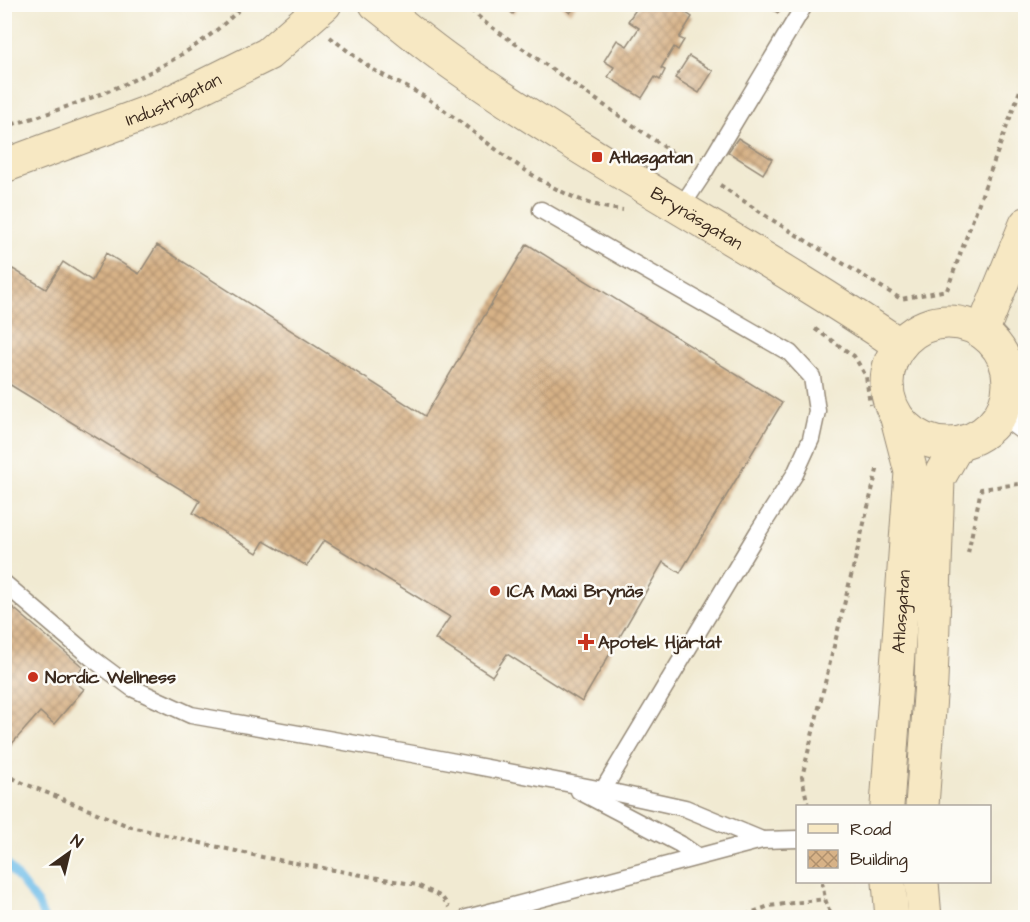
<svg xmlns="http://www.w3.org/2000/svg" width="1030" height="922" font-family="'Architects Daughter',sans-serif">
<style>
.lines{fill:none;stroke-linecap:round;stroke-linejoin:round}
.stream{stroke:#6ebde9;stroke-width:8}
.building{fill:url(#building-cross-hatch)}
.lane-casing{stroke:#968a78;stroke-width:19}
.street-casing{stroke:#968a78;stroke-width:35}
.secondary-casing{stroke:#968a78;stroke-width:35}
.path{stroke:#968a78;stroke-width:4;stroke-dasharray:4.5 4.5;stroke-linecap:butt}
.lane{stroke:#fff;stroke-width:16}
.street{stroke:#fff;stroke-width:33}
.secondary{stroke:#f7e8c3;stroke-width:33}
.poi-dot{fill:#c8321e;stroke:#fdfcf7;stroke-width:2}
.labels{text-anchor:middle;stroke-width:5;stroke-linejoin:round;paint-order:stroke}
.street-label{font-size:18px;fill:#3b2a1e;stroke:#fdfcf7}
.poi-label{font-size:18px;font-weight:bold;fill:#3b2a1e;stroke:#fdfcf7;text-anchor:start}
</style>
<defs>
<pattern id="building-cross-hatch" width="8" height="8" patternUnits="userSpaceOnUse" patternTransform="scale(1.5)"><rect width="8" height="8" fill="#d7b287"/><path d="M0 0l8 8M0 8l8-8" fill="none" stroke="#b0916e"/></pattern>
</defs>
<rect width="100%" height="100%" fill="#fdfcf7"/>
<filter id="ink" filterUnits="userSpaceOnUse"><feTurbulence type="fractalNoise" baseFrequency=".0167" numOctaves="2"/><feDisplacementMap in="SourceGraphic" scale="12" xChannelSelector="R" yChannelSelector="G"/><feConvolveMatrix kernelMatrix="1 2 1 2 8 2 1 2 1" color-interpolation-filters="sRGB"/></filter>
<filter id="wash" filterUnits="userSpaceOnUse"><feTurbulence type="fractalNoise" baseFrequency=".008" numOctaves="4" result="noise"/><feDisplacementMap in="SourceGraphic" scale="24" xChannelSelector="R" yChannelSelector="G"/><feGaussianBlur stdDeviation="1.35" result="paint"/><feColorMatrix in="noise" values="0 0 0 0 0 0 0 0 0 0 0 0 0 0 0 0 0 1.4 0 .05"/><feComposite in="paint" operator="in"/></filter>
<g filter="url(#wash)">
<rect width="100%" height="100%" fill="#f1ead2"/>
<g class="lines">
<polyline class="stream" points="4,860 38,904 44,918"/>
</g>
<g id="blocks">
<g class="building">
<polygon points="501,4 520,4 513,14"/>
<polygon points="559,4 577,4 570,13"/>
<polygon points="653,4 673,4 692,17 679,38 684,40 678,50 674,47 661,68 665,70 660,80 655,77 642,98 608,77 614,67 604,61 617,40 627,46 639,28 628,21 639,5 652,6"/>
<polygon points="764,4 784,4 778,13"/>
<polygon points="689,56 713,71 699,93 675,78"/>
<polygon points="738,138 772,159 763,174 728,152"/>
<polygon points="527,244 782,403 680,573 663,562 582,702 507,654 492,676 435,639 450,617 324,540 307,566 264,541 257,553 193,513 200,501 4,381 4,283 13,269 46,289 63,262 92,281 106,253 139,274 157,245 425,416"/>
<polygon points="4,600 83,667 72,680 84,689 54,724 40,712 10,746 4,741"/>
</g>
</g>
</g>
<g filter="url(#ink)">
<use href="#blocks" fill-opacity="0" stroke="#968a78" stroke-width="1.5"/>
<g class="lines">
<g class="lane-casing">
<g id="lane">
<polyline points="681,207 703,174 805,4"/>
<polyline points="541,210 790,353 812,377 817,411 811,439 795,474 758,532 603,790"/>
<polyline points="4,583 93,659 132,688 191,715 413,754 603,790 685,808 762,840"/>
<polyline points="579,791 680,844 697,856"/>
<polyline points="467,918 762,840 798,839"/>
</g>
</g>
<g class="street-casing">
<polyline id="street" points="1004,408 1026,424"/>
</g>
<g class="secondary-casing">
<g id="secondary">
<path id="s1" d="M376 4C403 25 428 47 456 66 599 166 755 247 900 345"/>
<path id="s2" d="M4 166 157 109 268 54 325 4"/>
<circle cx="948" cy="383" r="61"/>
<polyline points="982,332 1026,224"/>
<path id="s3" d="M887 806 911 472 897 418"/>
<polyline points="922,806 931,682 938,479 958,444"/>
<polyline points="889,882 892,918"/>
<polyline points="922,882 925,918"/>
</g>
</g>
<g class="path">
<polyline points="464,4 487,24 686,162"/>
<path d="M330 37C344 48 359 60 374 70 394 82 416 90 434 103 491 142 552 204 623 210"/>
<path d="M4 127C84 103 188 67 244 4"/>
<polyline points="720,185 769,218 901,299 947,290 1026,74"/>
<polyline points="815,329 854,356 866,376 870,405"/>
<polyline points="968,553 981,489 1026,483"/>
<polyline points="4,774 23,783 131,827 262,857 417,885 442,897 449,907"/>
<polyline points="808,806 802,777 878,466"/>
<polyline points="822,882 825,899 832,918"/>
<polyline points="737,918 769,906 825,899"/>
</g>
<use href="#lane" class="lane"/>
<use href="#street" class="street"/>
<use href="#secondary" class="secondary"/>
</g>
</g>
<g class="poi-dot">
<rect x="591" y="151" width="12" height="12" rx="3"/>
<circle cx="495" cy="591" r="6"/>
<path d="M583 633h6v6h6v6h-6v6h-6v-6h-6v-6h6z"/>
<circle cx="33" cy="677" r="6"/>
</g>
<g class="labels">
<g class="street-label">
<text dy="6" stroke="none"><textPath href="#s2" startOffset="182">Industrigatan</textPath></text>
<text dy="6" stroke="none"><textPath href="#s1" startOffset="386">Brynäsgatan</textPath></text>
<text dy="6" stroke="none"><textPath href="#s3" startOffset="195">Atlasgatan</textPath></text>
</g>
<g class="poi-label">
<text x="609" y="163">Atlasgatan</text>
<text x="507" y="597">ICA Maxi Brynäs</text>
<text x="598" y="648">Apotek Hjärtat</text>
<text x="45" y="683">Nordic Wellness</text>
</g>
</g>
<rect width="1030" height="922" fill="none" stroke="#fdfcf7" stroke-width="24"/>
<rect x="796" y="805" width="195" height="78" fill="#fdfcf7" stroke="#afa8a0" stroke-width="1.5"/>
<rect x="808" y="824" width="30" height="9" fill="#f7e8c3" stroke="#afa8a0" stroke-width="1.5"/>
<text x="850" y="835" font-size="18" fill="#3b2a1e">Road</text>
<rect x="808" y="850" width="30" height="18" fill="url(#building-cross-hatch)" stroke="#afa8a0" stroke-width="1.5"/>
<text x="850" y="865" font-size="18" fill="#3b2a1e">Building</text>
<g transform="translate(69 853) rotate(34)" stroke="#fdfcf7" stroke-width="4.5" paint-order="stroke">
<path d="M0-4.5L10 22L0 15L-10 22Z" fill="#3b2a1e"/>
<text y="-9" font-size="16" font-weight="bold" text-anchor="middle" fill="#3b2a1e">N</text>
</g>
</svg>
